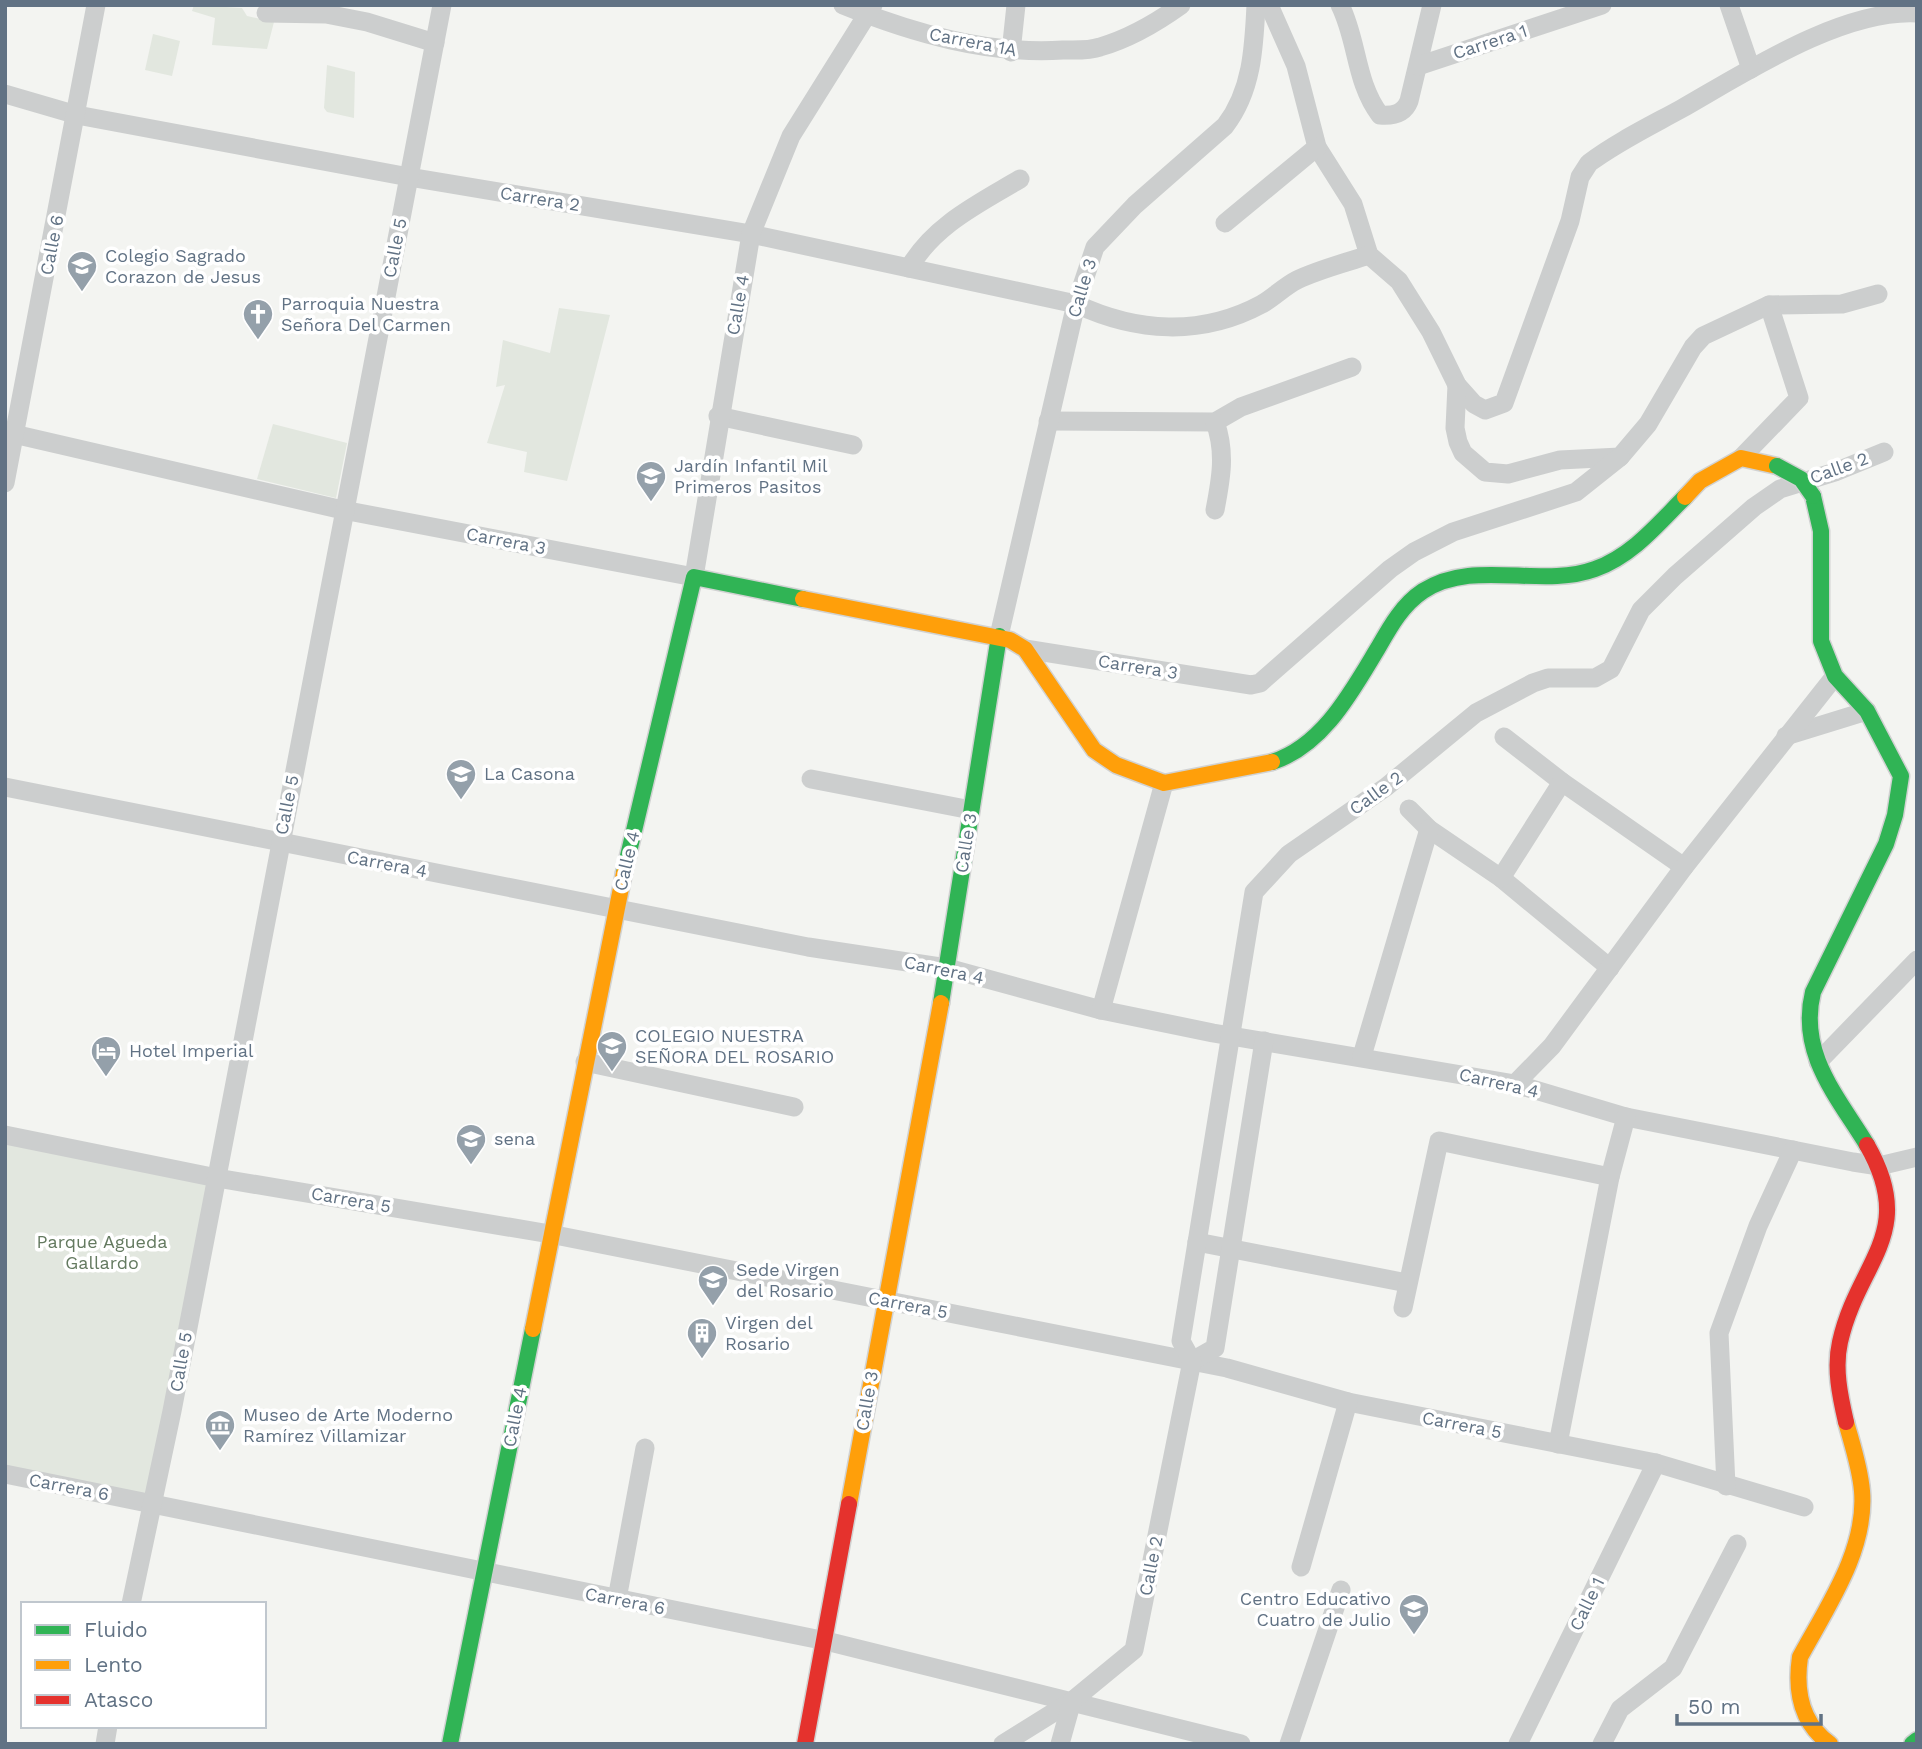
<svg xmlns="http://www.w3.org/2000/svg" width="1922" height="1749" font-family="'Work Sans',sans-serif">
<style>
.green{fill:#e2e7df}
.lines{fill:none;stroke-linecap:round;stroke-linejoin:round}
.fast-casing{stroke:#d1d2d2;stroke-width:19}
.slow-casing{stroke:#d1d2d2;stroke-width:19}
.jam-casing{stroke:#d1d2d2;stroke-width:19}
.street{stroke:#cccece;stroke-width:19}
.fast{stroke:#30b455;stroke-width:16}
.slow{stroke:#ff9f0a;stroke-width:16}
.jam{stroke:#e5322d;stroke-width:16}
.fast-bridge-casing{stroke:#d1d2d2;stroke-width:19;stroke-linecap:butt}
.fast-bridge{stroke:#30b455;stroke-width:16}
.labels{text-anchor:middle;stroke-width:7;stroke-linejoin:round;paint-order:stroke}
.street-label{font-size:18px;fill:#617284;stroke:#fff}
.poi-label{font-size:18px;fill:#617284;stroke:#fff;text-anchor:start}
.park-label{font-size:18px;fill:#647a60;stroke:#fff}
</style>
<rect width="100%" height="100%" fill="#f3f4f1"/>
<g class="green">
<polygon points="194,5 242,8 247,16 274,22 267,49 212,45 215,18 192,11"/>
<polygon points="153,34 180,41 172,76 145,70"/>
<polygon points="327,65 355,72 354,118 327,112 324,108"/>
<polygon points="559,308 610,315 567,481 524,472 527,452 487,443 505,385 496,387 503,340 550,353"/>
<polygon points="273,424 347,443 336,498 257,479"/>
<polygon points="5,1134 217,1178 150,1503 5,1473"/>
</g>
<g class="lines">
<g class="fast-casing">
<g id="fast">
<path d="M1813 496 1821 531V641L1835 676 1867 711 1901 776 1895 815 1886 844 1813 992C1798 1053 1837 1096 1867 1145"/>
<path d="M1272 762C1323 746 1352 691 1378 648 1390 627 1402 605 1423 591 1474 558 1540 589 1595 569 1632 556 1658 524 1685 497"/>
<polyline points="624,873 694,577 803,599"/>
<polyline points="941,1003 999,636"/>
<polyline points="450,1744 533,1329"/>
<polyline points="1912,1744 1917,1740"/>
</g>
</g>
<g class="slow-casing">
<g id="slow">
<polyline points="1685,497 1700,481 1741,458 1777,466"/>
<polyline points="803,599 1010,640 1025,649 1094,750 1116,765 1164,783 1272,762"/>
<polyline points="533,1329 624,873"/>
<polyline points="849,1504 941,1003"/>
<path d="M1830 1744C1801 1723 1795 1691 1800 1657 1827 1607 1867 1550 1862 1491 1860 1467 1852 1444 1846 1422"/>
</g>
</g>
<g class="jam-casing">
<g id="jam">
<path d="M1846 1422C1840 1396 1834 1368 1840 1342 1858 1261 1918 1234 1867 1145"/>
<polyline points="805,1744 849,1504"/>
</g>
</g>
<g class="street">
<path d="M843 5C912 33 988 55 1063 50 1075 50 1089 51 1100 47 1131 38 1156 23 1181 5"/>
<path d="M1269 5 1296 66 1317 147 1353 204 1369 255 1399 281 1431 332 1457 385 1474 404 1485 410 1504 403 1570 221 1580 177 1589 163C1617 142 1650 126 1681 109 1746 72 1842 9 1917 13"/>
<path d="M1340 5C1358 41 1355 82 1380 115 1393 116 1404 114 1409 101L1432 5"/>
<polyline points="1729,5 1751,69"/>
<polyline points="266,13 326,14 367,22 435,43"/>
<polyline points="1011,52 1016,5"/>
<polyline points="1418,66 1602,5"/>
<path d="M5 94 77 115 409 177 751 234 1076 304C1136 332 1201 337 1262 304 1274 297 1285 286 1297 280 1320 269 1345 263 1369 255"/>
<polyline points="1225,223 1317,147"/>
<path d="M909 268C934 225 978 204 1020 179"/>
<polyline points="1457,385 1455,428 1458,442 1463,453 1485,472 1508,474 1560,460 1620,457 1648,424 1693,347 1703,336 1769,305 1842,304 1878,294"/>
<polyline points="718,416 853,445"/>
<polyline points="1048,421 1215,422 1241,407 1352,367"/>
<path d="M1215 422C1226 452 1221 479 1215 510"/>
<polyline points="5,432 343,510 694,577 751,234 791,136 873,5"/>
<polyline points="1741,458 1799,398 1769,305"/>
<polyline points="5,483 96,5"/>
<path d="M999 636 1076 304 1095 247 1135 205 1225 126C1252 91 1254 48 1256 5"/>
<polyline points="1025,649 1251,685 1260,683 1390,569 1414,552 1453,532 1576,492 1620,457"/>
<polyline points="1786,736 1867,711"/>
<polyline points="1504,737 1562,782 1684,867"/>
<polyline points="811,779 971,810"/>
<polyline points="5,787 808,947 947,968 1101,1010 1213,1033 1515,1084 1626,1117 1853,1162 1879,1166 1917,1157"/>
<polyline points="1409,809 1429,829 1501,878 1610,968"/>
<polyline points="1501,878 1562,782"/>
<polyline points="1101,1010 1164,783"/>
<polyline points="1362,1056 1429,829"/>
<polyline points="585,1062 794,1107"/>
<polyline points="1818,1062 1917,960"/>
<polyline points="1515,1084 1552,1046 1684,867 1835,676"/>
<polyline points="5,1135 217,1178 550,1234 1227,1368 1348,1402 1656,1463 1804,1507"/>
<polyline points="1197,1242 1407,1283"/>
<polyline points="1403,1308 1439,1141 1610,1177"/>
<polyline points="1192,1361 1215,1348 1264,1041"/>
<polyline points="1558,1444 1610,1177 1626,1117"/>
<polyline points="5,1474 826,1641 1241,1744"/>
<polyline points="1726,1486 1719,1333 1758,1226 1793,1150"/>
<polyline points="1301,1567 1348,1402"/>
<polyline points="617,1599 645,1448"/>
<polyline points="131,1604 172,1411 442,5"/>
<polyline points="105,1744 108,1726"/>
<polyline points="1003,1744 1072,1701 1134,1650 1192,1361 1181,1341 1254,892 1289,854 1386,787 1476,713 1533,683 1548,678 1595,678 1611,669 1641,610 1675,576 1754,507 1780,489 1835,472 1884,452"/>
<polyline points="1060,1744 1072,1701"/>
<polyline points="1289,1744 1341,1590"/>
<polyline points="1518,1744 1656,1463"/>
<polyline points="1602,1744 1620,1709 1673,1668 1737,1544"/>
</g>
<use href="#fast" class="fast"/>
<use href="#slow" class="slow"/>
<use href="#jam" class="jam"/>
<g class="fast-bridge-casing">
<polyline id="fast-bridge" points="1777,466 1801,479 1813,496"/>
</g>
<use href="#fast-bridge" class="fast-bridge"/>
</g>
<defs>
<g id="school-pin" transform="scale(1.575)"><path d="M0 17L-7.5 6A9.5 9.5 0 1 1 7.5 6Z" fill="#94a0aa" stroke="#fff"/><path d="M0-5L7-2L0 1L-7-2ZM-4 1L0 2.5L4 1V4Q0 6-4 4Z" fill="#fff"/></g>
<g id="church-pin" transform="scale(1.575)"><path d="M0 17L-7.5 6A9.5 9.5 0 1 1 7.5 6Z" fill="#94a0aa" stroke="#fff"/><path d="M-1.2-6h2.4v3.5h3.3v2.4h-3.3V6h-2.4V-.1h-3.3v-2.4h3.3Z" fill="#fff"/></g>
<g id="university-pin" transform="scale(1.575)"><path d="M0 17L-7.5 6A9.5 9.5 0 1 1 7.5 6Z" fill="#94a0aa" stroke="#fff"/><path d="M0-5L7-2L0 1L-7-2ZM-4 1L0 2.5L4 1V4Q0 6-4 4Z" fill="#fff"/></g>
<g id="hotel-pin" transform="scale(1.575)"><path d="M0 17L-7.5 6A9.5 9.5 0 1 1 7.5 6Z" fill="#94a0aa" stroke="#fff"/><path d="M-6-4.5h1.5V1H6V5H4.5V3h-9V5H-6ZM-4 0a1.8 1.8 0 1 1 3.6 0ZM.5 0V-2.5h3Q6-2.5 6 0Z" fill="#fff"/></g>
<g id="building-pin" transform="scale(1.575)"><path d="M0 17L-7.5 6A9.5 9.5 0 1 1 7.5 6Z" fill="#94a0aa" stroke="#fff"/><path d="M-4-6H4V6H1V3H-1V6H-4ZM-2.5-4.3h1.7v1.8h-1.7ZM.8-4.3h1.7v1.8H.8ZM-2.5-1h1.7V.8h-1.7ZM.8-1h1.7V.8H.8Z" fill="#fff"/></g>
<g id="museum-pin" transform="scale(1.575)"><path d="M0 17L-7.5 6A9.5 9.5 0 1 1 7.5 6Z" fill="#94a0aa" stroke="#fff"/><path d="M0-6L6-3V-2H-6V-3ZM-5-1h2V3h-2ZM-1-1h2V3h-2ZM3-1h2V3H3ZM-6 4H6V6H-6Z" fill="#fff"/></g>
</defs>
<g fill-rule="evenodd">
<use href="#school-pin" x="82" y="266"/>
<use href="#church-pin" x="258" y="314"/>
<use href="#school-pin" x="651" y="476"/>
<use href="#university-pin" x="461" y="774"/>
<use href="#school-pin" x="612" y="1046"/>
<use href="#hotel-pin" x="106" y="1051"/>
<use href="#school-pin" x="471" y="1139"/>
<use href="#university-pin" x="713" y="1280"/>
<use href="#building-pin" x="702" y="1333"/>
<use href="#museum-pin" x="220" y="1425"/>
<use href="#school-pin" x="1414" y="1609"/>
</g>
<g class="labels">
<g class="street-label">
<text transform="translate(973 42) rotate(11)" y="6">Carrera 1A</text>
<text transform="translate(1490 42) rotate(-18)" y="6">Carrera 1</text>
<text transform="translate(540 199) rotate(9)" y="6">Carrera 2</text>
<text transform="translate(52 245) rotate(-79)" y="6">Calle 6</text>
<text transform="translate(395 248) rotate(-79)" y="6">Calle 5</text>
<text transform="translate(1082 288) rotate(-73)" y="6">Calle 3</text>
<text transform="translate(738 305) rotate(-80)" y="6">Calle 4</text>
<text transform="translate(1839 468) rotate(-20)" y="6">Calle 2</text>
<text transform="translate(506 541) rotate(11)" y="6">Carrera 3</text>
<text transform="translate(1138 667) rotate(9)" y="6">Carrera 3</text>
<text transform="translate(1376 793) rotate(-36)" y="6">Calle 2</text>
<text transform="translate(287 805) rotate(-79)" y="6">Calle 5</text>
<text transform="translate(966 843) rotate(-81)" y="6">Calle 3</text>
<text transform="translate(627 861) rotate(-77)" y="6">Calle 4</text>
<text transform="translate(387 864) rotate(11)" y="6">Carrera 4</text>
<text transform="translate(944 970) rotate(12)" y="6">Carrera 4</text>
<text transform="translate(1499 1083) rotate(13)" y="6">Carrera 4</text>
<text transform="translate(351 1200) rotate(10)" y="6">Carrera 5</text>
<text transform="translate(908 1305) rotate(11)" y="6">Carrera 5</text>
<text transform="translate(181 1362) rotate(-80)" y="6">Calle 5</text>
<text transform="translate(867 1401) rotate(-80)" y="6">Calle 3</text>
<text transform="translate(515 1417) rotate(-79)" y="6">Calle 4</text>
<text transform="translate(1462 1425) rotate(11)" y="6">Carrera 5</text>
<text transform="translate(69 1487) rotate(11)" y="6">Carrera 6</text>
<text transform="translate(1151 1566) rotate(-79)" y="6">Calle 2</text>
<text transform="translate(625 1601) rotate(11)" y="6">Carrera 6</text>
<text transform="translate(1587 1604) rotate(-64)" y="6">Calle 1</text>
</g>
<g class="poi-label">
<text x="105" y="262">Colegio Sagrado<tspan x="105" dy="21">Corazon de Jesus</tspan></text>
<text x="281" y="310">Parroquia Nuestra<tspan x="281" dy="21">Señora Del Carmen</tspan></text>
<text x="674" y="472">Jardín Infantil Mil<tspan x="674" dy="21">Primeros Pasitos</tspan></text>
<text x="484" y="780">La Casona</text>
<text x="635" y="1042">COLEGIO NUESTRA<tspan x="635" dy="21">SEÑORA DEL ROSARIO</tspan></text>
<text x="129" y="1057">Hotel Imperial</text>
<text x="494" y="1145">sena</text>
<text x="736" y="1276">Sede Virgen<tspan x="736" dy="21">del Rosario</tspan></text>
<text x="725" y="1329">Virgen del<tspan x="725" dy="21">Rosario</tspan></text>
<text x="243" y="1421">Museo de Arte Moderno<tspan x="243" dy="21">Ramírez Villamizar</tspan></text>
<text x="1391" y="1605" text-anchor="end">Centro Educativo<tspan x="1391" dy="21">Cuatro de Julio</tspan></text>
</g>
<g class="park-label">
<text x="102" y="1248">Parque Agueda<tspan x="102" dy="21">Gallardo</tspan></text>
</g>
</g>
<rect width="1922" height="1749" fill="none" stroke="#617284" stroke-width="14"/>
<rect x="21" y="1602" width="245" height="126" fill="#ffffff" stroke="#c0c7ce" stroke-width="2"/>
<rect x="35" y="1625" width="35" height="10" fill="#30b455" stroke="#c0c7ce" stroke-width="2"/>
<text x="84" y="1637" font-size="21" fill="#617284">Fluido</text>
<rect x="35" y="1660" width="35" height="10" fill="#ff9f0a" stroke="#c0c7ce" stroke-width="2"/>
<text x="84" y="1672" font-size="21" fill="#617284">Lento</text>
<rect x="35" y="1695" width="35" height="10" fill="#e5322d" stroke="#c0c7ce" stroke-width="2"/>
<text x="84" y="1707" font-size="21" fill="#617284">Atasco</text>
<path d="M1677 1714v10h144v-10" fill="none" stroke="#617284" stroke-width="3.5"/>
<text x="1688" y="1714" font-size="21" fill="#617284" stroke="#ffffff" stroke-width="5" paint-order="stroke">50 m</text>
</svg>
